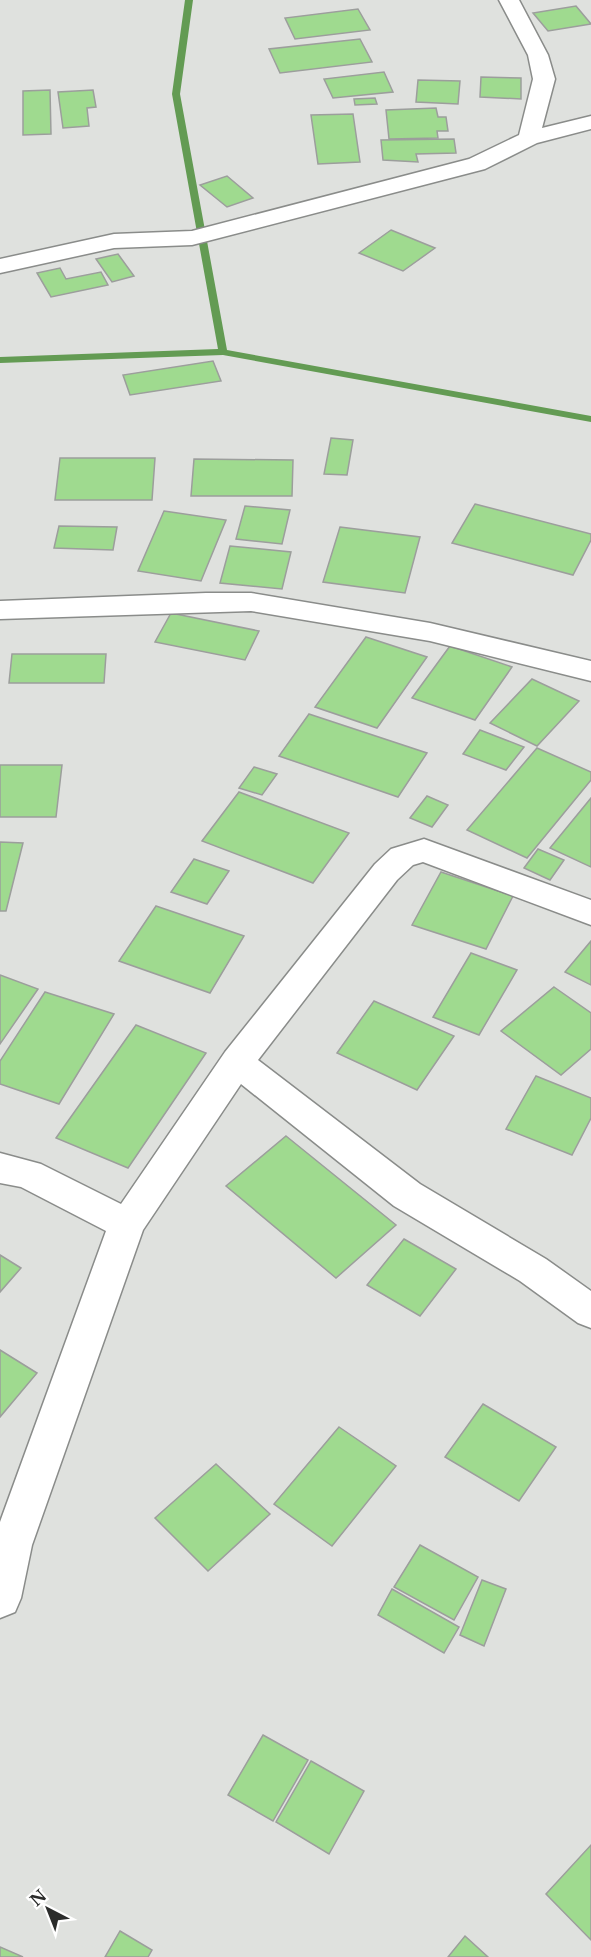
<svg xmlns="http://www.w3.org/2000/svg" width="591" height="1957" font-family="'Libre Baskerville',serif">
<style>
.lines{fill:none;stroke-linecap:round;stroke-linejoin:round}
.stream{fill:#639b53;fill-rule:evenodd}
.building{fill:#9fda8f;stroke:#9c9e9c;stroke-width:1.5}
.street-casing{stroke:#8a8c8a;stroke-width:3}
.street{fill:#fff;fill-rule:evenodd}
</style>
<rect width="100%" height="100%" fill="#dfe1de"/>
<g class="lines">
<polygon class="stream" points="185,0 193,0 180,94 227,350 591,416 591,422 223,355 0,363 0,357 218,349 172,94"/>
</g>
<g class="building">
<polygon points="576,6 591,24 548,31 533,13"/>
<polygon points="358,9 370,30 295,39 285,18"/>
<polygon points="360,39 372,62 280,73 269,49"/>
<polygon points="384,72 393,92 333,98 324,79"/>
<polygon points="481,77 521,78 521,99 480,97"/>
<polygon points="418,80 460,81 458,104 416,102"/>
<polygon points="50,90 51,134 23,135 23,91"/>
<polygon points="93,90 96,107 87,108 89,126 63,128 58,92"/>
<polygon points="375,98 377,104 355,105 354,99"/>
<polygon points="436,108 438,117 446,117 448,131 437,131 438,138 389,139 386,110"/>
<polygon points="353,114 360,162 318,164 311,115"/>
<polygon points="454,139 456,153 416,154 418,162 383,160 381,140"/>
<polygon points="227,176 253,198 227,207 200,185"/>
<polygon points="391,230 435,248 403,271 359,253"/>
<polygon points="118,254 134,276 112,282 96,259"/>
<polygon points="60,268 66,279 101,272 108,285 51,297 37,273"/>
<polygon points="213,361 221,381 130,395 123,375"/>
<polygon points="331,438 353,440 347,475 324,474"/>
<polygon points="60,458 155,458 152,500 55,500"/>
<polygon points="194,459 293,460 292,496 191,496"/>
<polygon points="475,504 591,534 591,540 573,575 452,543"/>
<polygon points="245,506 290,510 282,544 236,539"/>
<polygon points="164,511 226,520 201,581 138,571"/>
<polygon points="59,526 117,527 113,550 54,548"/>
<polygon points="340,527 420,537 405,593 323,582"/>
<polygon points="230,546 291,552 282,589 220,583"/>
<polygon points="171,613 259,631 245,660 155,642"/>
<polygon points="366,637 427,657 377,728 315,707"/>
<polygon points="450,646 512,667 475,720 412,698"/>
<polygon points="12,654 106,654 104,683 9,683"/>
<polygon points="532,679 579,701 537,746 490,723"/>
<polygon points="309,714 427,753 398,797 279,756"/>
<polygon points="480,730 524,747 506,770 463,754"/>
<polygon points="537,748 591,772 591,780 527,858 467,830"/>
<polygon points="0,765 62,765 56,817 0,817"/>
<polygon points="254,767 277,774 262,795 239,788"/>
<polygon points="239,792 349,833 313,883 202,841"/>
<polygon points="427,796 448,805 432,827 410,818"/>
<polygon points="591,798 591,867 550,848"/>
<polygon points="0,842 23,843 6,911 0,911"/>
<polygon points="538,849 564,860 550,880 524,868"/>
<polygon points="194,859 229,871 207,904 171,892"/>
<polygon points="441,872 513,896 486,949 412,925"/>
<polygon points="156,906 244,936 210,993 119,961"/>
<polygon points="591,941 591,985 565,972"/>
<polygon points="471,953 517,970 479,1035 433,1017"/>
<polygon points="0,975 38,989 0,1044"/>
<polygon points="554,987 591,1013 591,1049 561,1075 501,1031"/>
<polygon points="45,992 114,1014 59,1104 0,1084 0,1061"/>
<polygon points="374,1001 454,1036 417,1090 337,1053"/>
<polygon points="136,1025 206,1053 128,1168 56,1138"/>
<polygon points="536,1076 591,1098 591,1118 572,1155 506,1129"/>
<polygon points="286,1136 396,1225 336,1278 226,1186"/>
<polygon points="404,1239 456,1269 420,1316 367,1285"/>
<polygon points="0,1255 21,1268 0,1292"/>
<polygon points="0,1350 37,1373 0,1417"/>
<polygon points="483,1404 556,1447 519,1501 445,1457"/>
<polygon points="339,1427 396,1466 332,1546 274,1504"/>
<polygon points="216,1464 270,1514 208,1571 155,1518"/>
<polygon points="420,1545 478,1577 454,1620 394,1587"/>
<polygon points="482,1580 506,1589 484,1646 460,1635"/>
<polygon points="392,1589 459,1627 444,1653 378,1615"/>
<polygon points="263,1735 308,1760 273,1821 228,1795"/>
<polygon points="311,1761 364,1791 329,1854 276,1822"/>
<polygon points="591,1845 591,1940 546,1894"/>
<polygon points="120,1931 152,1950 148,1957 105,1957"/>
<polygon points="465,1936 488,1957 448,1957"/>
<polygon points="0,1947 23,1957 0,1957"/>
</g>
<g class="lines">
<g class="street-casing">
<g id="street">
<polygon points="499,0 519,0 548,55 555,79 542,128 591,116 591,129 537,143 485,169 192,245 114,248 0,273 0,259 114,234 192,231 469,159 519,135 533,79 528,55"/>
<polygon points="206,593 251,593 430,623 591,661 591,681 430,641 251,611 0,619 0,601"/>
<polygon points="424,839 591,900 591,925 423,862 413,865 397,880 258,1060 420,1184 546,1259 591,1291 591,1328 578,1323 520,1281 394,1206 241,1084 143,1230 32,1545 21,1598 15,1612 0,1618 0,1522 106,1231 21,1187 0,1183 0,1153 41,1164 121,1204 225,1052 375,864 391,849"/>
</g>
</g>
<use href="#street" class="street"/>
</g>
<g transform="translate(48 1909) rotate(318)" stroke="#ffffff" stroke-width="4.5" paint-order="stroke">
<path d="M0-4.5L10 22L0 15L-10 22Z" fill="#2b2c2b"/>
<text y="-9" font-size="16" font-weight="bold" text-anchor="middle" fill="#2b2c2b">N</text>
</g>
</svg>
